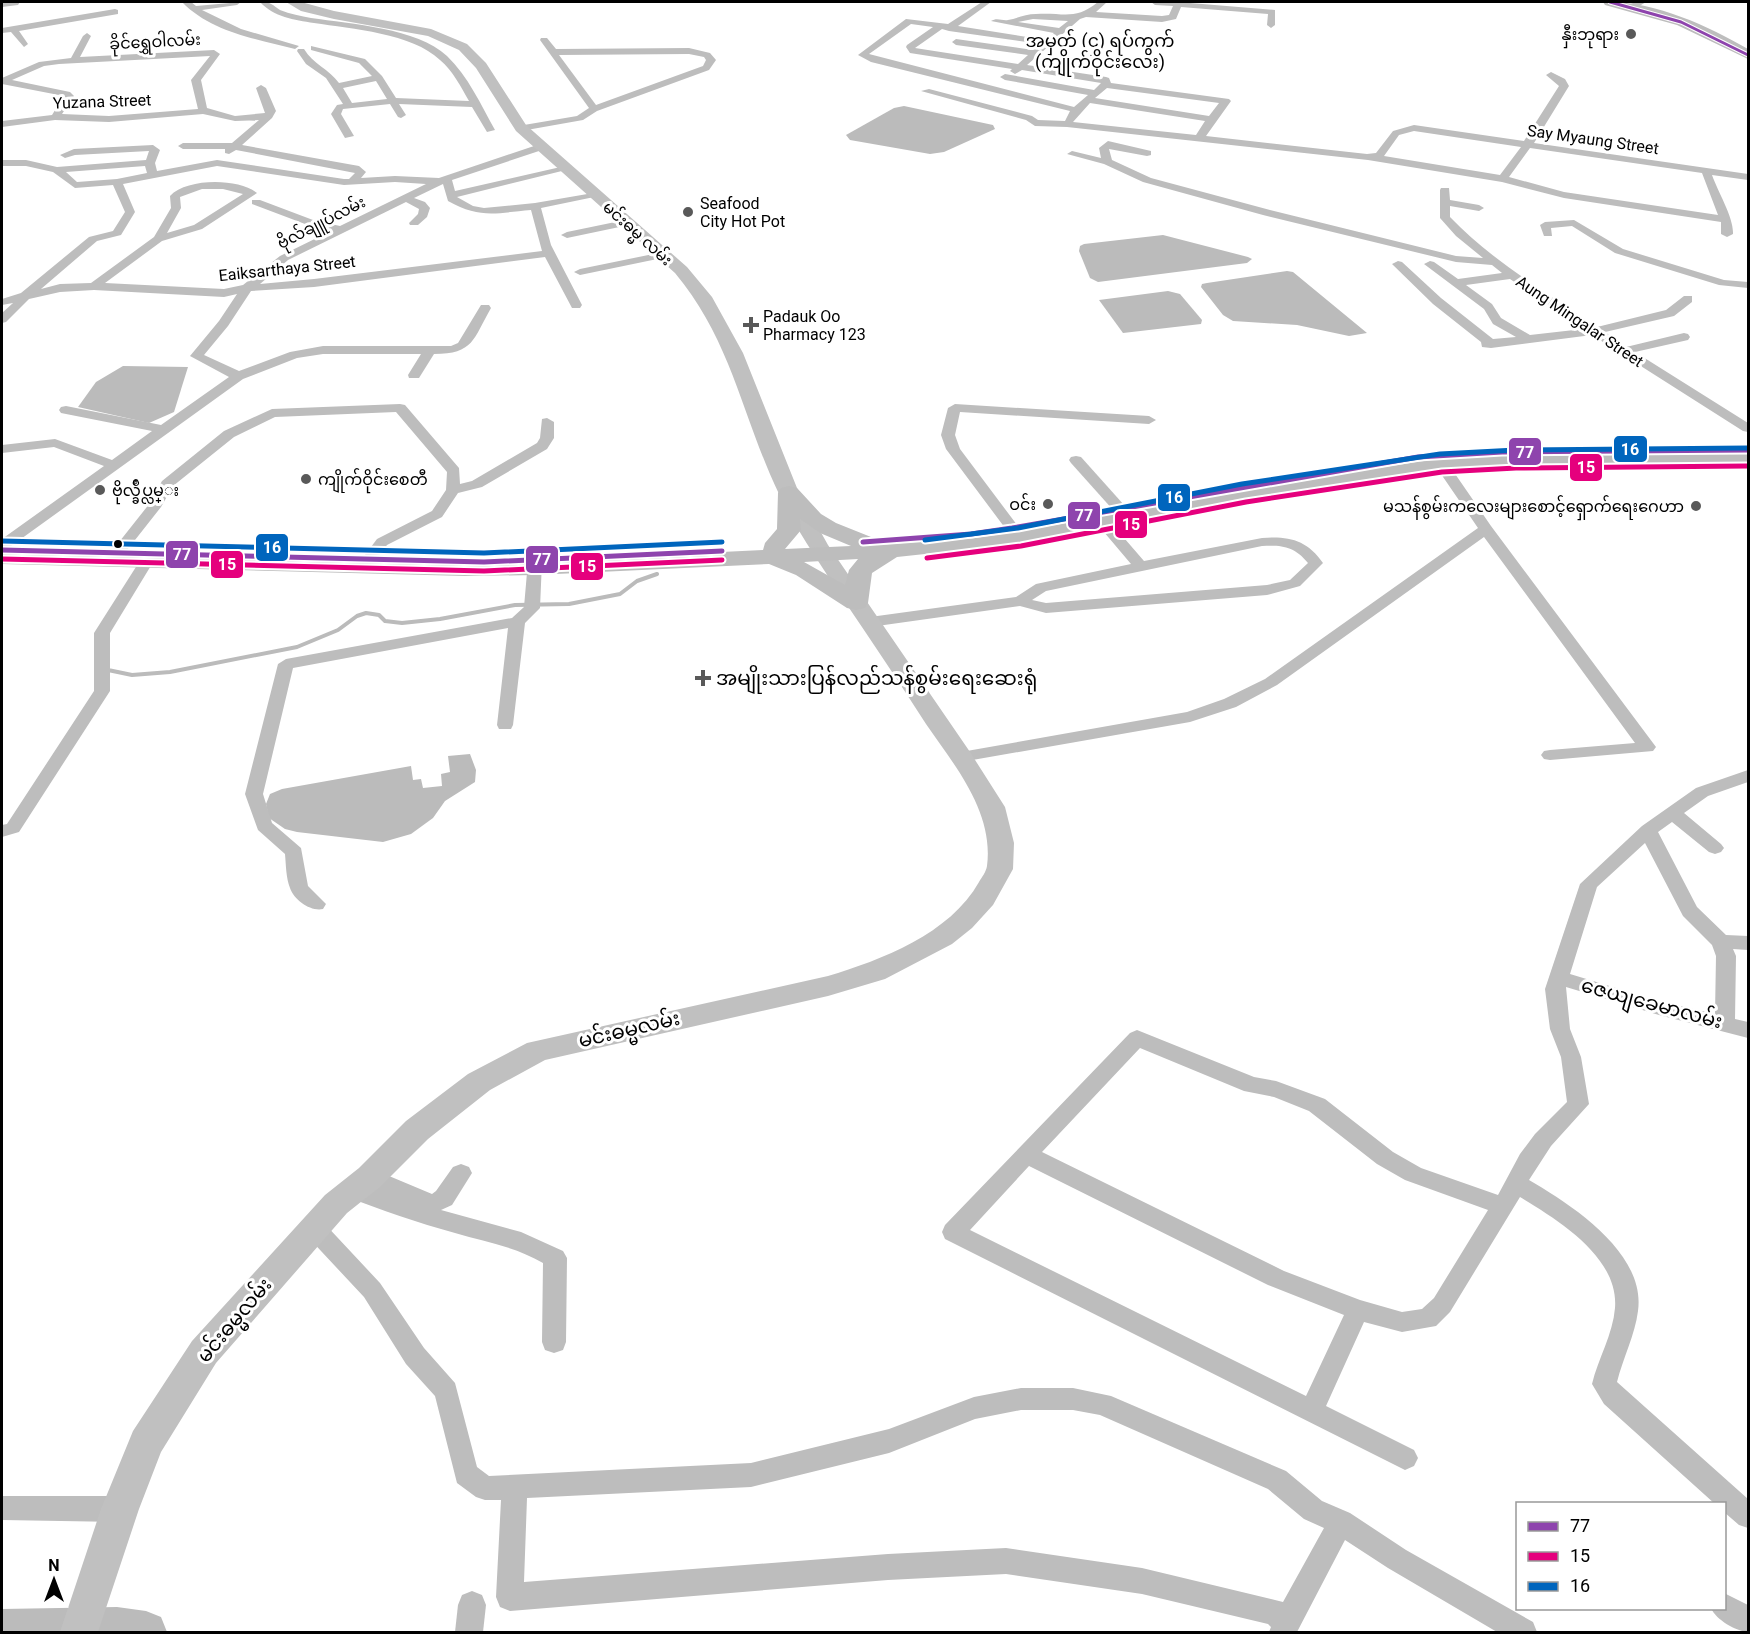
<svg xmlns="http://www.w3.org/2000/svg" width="1750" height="1634" font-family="Roboto,'Noto Sans Myanmar',sans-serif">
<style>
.water{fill:#bbb}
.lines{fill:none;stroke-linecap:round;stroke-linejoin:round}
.stream{stroke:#bbb;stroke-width:4}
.river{fill:#bbb;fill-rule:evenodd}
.minor{fill:#bdbdbd;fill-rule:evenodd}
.secondary{fill:#c0c0c0;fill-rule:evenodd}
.primary{fill:#bdbdbd;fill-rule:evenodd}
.trunk{fill:#bdbdbd;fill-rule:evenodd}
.bus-1-far1-casing{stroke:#fff;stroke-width:5}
.bus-1-casing{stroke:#fff;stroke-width:9}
.bus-2-casing{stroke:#fff;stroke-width:9}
.bus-3-casing{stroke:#fff;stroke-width:9}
.bus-1-far1{stroke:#8e44ad;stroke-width:3}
.bus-1{stroke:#8e44ad;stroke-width:5}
.bus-2{stroke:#e5007d;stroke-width:5}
.bus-3{stroke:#0065bd;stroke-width:5}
.poi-dot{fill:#595959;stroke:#fff;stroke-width:2}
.bus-dot{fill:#000;stroke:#fff;stroke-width:2}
.labels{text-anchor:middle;stroke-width:6;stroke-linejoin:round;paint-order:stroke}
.far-poi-label{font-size:16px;fill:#000;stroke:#fff;text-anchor:start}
.far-street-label{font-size:16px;fill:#000;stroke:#fff}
.far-quarter-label{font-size:18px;fill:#000;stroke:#fff}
.poi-label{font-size:20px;fill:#000;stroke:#fff;text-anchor:start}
.street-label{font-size:20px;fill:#000;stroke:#fff}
.line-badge{stroke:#fff;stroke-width:2}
.badge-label{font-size:16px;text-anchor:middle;font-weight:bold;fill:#fff}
</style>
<rect width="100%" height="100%" fill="#fff"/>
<g class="water">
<polygon points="904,106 993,125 995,129 944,152 930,154 850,140 846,135 894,108"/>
<polygon points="1163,235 1248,257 1252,259 1247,263 1098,282 1090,278 1079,251 1080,246 1084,244"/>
<polygon points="1287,271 1293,272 1367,333 1349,336 1297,325 1233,321 1223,315 1201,287 1202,284 1207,283"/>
<polygon points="1168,291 1180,294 1202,320 1201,324 1123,333 1099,300"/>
<polygon points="123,366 188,367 174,412 149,423 78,407 96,382"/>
<polygon points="470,754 476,770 475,782 445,801 433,818 411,834 383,842 297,832 285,829 269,818 266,804 270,794 282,789 411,766 413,780 421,779 423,788 442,786 441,774 450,772 448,756"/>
</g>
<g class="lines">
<polyline class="stream" points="108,667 108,670 132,675 170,672 297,647 338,630 357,616 366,613 379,615 385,621 402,623 440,619 515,605 569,604 620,594 637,581 657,574"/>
<polygon class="river" points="117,1607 146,1611 161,1617 167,1632 2,1632 2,1609"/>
<g class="minor">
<path d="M182 2H191L196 6 241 2 237 5 202 10 241 29 299 46 295 49C256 39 211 32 182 2Z"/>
<path d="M260 2C270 1 272 5 280 10 290 14 301 16 311 18 351 24 417 28 447 56 468 76 481 105 495 130L487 132 472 107 399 104 406 115 401 118 398 117 390 104 343 109 341 114 354 136 345 138 331 114 337 105 343 104 326 78 306 64 297 51 298 49H304C313 64 329 69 339 83L372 76 359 63 311 50V46L365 59 382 76 396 98 469 101C461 87 453 71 440 60 412 33 352 29 314 23 294 20 274 17 260 2ZM376 81 387 99 352 103 343 88Z"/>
<path d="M982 2H991L958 26 1046 40 1054 33 991 21C997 17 1002 21 1008 20 1018 18 1026 14 1036 14 1063 12 1075 21 1098 2H1107L1096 12 1162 16 1169 15 1173 6 1155 5 1151 2H1178L1275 10V25L1271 28 1267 25 1268 14 1181 7 1176 19 1162 22 1086 17 1080 19 1027 65 1106 77 1109 78 1111 83 1229 99 1231 101 1206 136 1367 154 1376 153 1393 131 1414 125 1524 141 1559 86 1546 75 1551 72 1565 79 1569 86 1534 143 1748 174V180L1712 175C1718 192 1734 218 1733 234L1727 237 1721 234V222L1564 198 1502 182 1368 160 1067 127 1035 126 1026 120 921 91 929 89 1032 116 1038 120 1065 121 1070 111 871 62 858 55 906 19 948 24ZM1033 19 1068 21 1059 28 1018 22ZM911 24 933 27 907 45 906 47 910 53 1012 69 1010 71 1015 74 1022 70 1101 83 1094 90 1005 74 1000 77 1005 80 1088 95 1074 107 869 54ZM942 29 949 31 1041 44 1033 50 956 39 952 42 956 45 1028 55 1018 64 915 48ZM1107 88 1219 103 1209 116 1095 98ZM1090 103 1205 121 1196 135 1073 122ZM1414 131 1521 147 1500 175 1384 156 1399 135ZM1530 148 1702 173 1718 215 1564 192 1509 177Z"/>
<polygon points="1636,2 1646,2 1636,8 1630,8 1630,4"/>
<polygon points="115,9 118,10 118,14 19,31 28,44 24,47 11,32 2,33 2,28"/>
<path d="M87 33 91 36 80 57 214 50 220 54 201 80 207 108 235 116 265 113 256 88 261 85 266 88 276 111 272 118 242 145 359 166 366 172 361 178 395 176 439 178 537 145H545V149L452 180 455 191 565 166 570 169 457 197 473 206 484 208 535 203 599 192V196L541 208 551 245 582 305 580 308H572L545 257 314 287 251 291 228 326 204 355 239 371 290 352 323 346H451L458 343 481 305H489L491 308C473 339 474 354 434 354L419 378H409L408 375 421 354H323L297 358 243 379 7 549 2 550V539L104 466 54 447 2 453V445L55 439 112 460 152 431 61 413 59 410 61 407 66 406 161 425 229 377 190 356 219 321 237 294 224 297 94 290 60 292 29 299 6 322 2 323V313L13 303 2 305V299L21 293 89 237 113 231 125 212 113 185 75 188 53 172 26 166H2V160H26L57 167 146 160 149 151 75 155 65 158 60 155 74 149 153 145 160 150 155 163 157 171 217 160 344 179H349L355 173 236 150 229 154 225 153V149H183L178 146 183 143H232L259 120 235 121 203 114 109 122 55 120 2 127V121L52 115 64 96 2 84V78L39 62 71 58 83 36ZM210 56 191 80 198 109 109 116 62 114 74 96 70 92 12 80 44 66 59 64ZM145 166 147 173 117 179 77 182 66 172ZM217 166 344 185 395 182 426 184 340 226 313 220 260 200H252V204L305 224 331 231 280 256 243 285 224 289 105 283 162 241 202 229 257 193C238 178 187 178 170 196L171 208 154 237 91 283 60 284 41 289 97 241 121 235 135 212 123 184ZM443 184 448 201C480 219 496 213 531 210L542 251 314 279 260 284 288 260 406 202 419 209 418 214 409 223 410 225H418L427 217 430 208 425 202 414 198ZM202 189H223L243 194 194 225 167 233 181 208 180 197Z"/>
<path d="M541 38H547L556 49 689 48 710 53 716 60 709 70 597 111 583 120 521 131 518 130V126L577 116 589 108 540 40ZM689 54 704 57 706 60 703 66 596 105 559 55Z"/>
<path d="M1108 141 1151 151V155L1147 156 1109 149 1112 160 1151 178 1270 210 1456 256 1483 258 1456 236 1440 218V190L1441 188H1449L1450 200 1479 205 1484 208 1479 211 1450 206V217C1492 261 1547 293 1597 327L1666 310 1684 296H1692V302L1674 316 1605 332 1626 347 1684 333 1688 334 1690 337 1688 340 1635 352 1748 423V432L1743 431 1592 335 1491 348 1482 347 1481 342 1433 304 1392 264 1398 261 1402 262 1441 298 1493 339 1516 337 1493 324 1484 309 1424 264 1430 261 1434 262 1458 279 1502 273 1492 265 1456 262 1263 215 1143 182 1104 164 1067 154 1072 151 1101 158 1099 148ZM1510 279 1583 329 1530 335 1501 318 1492 304 1466 285Z"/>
<polygon points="625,220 630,223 629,225 567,238 561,235 567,232"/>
<polygon points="1574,220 1623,249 1724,280 1748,282 1748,288 1719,285 1615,253 1572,226 1551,228 1552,236 1544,236 1540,225 1545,222"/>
<polygon points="663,252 669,255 667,257 580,275 574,272 580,269"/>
<polygon points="400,404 405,405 459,468 460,484 472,481 537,443 540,438 542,419 547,418 554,422 554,438 547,449 482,487 458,493 442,517 387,545 374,562 369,563 362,559 377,539 432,511 446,490 447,472 396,412 275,417 234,437 173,486 161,507 124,554 119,555 112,551 150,503 162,481 224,431 272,409"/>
<polygon points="955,404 1149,416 1156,420 1149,424 960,412 955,435 960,449 1026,537 1019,541 1014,540 946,449 941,435 948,408"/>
<polygon points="1435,451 1440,452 1491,526 1653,743 1656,747 1653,751 1550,760 1544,759 1541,755 1544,751 1550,750 1635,743 1484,537 1277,685 1236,707 1190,722 961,762 955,761 952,757 955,753 961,752 1187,712 1224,699 1265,679 1478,528 1428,455"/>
<polygon points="1076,456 1081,457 1124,505 1126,508 1124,511 1114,511 1071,463 1069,460 1071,457"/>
<path d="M1094 508 1099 509 1144 561 1262 538C1289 536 1307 540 1323 563L1300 586 1267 595 1046 613 1020 606 870 627 862 622 870 617 1016 597 1036 584 1131 564 1087 512ZM1262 546C1282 545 1294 546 1308 563L1290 580 1267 585 1046 603 1032 600 1046 591Z"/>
<polygon points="148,555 155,559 110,633 110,691 19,832 2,837 2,825 7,824 94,691 94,633 141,559"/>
<path d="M535 557 542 561 540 608 525 623 513 725 511 729H499L497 725 508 628 293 668 263 794 272 823 301 848 308 886 326 904 323 909C311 912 294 900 290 888 286 878 286 865 285 854L258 830 245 794 278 664 286 659 512 618 524 607 528 561Z"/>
<path d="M1748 770V782L1708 796 1684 813 1721 844 1724 848 1721 852 1715 854 1709 852 1672 822 1658 832 1697 907 1726 935 1748 936V950L1733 949 1736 956 1735 1019 1748 1022V1038L1659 1015 1566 987 1570 1029 1581 1057 1589 1104 1551 1146 1529 1180C1572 1205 1646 1253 1638 1311 1635 1335 1623 1358 1617 1382L1748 1499V1528L1739 1525 1724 1512V1504H1715L1604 1404 1592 1384C1598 1359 1613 1334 1615 1308 1619 1257 1558 1220 1520 1197L1450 1312 1436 1326 1402 1332 1364 1322 1326 1406 1414 1450 1418 1458 1414 1466 1405 1470 945 1239 942 1232 945 1225 1130 1033 1137 1030 1254 1077 1276 1081 1325 1099 1393 1152 1421 1168 1498 1195 1520 1154 1535 1134 1567 1102 1561 1057 1550 1029 1545 989 1580 884 1642 826 1696 788ZM1645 843 1683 916 1712 945 1716 956 1715 1014 1659 1001 1570 974 1597 887ZM1140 1048 1244 1091 1274 1097 1309 1111 1377 1164 1405 1180 1488 1210 1434 1298 1422 1309 1402 1312 1360 1300 1284 1271 1042 1152ZM1029 1166 1268 1285 1344 1315 1306 1396 970 1230Z"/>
<path d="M461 1164 469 1167 472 1173 452 1205 441 1210 521 1232 563 1251 567 1258 566 1342 563 1350 554 1353 545 1350 542 1342 543 1263C516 1247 486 1242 455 1233 418 1223 381 1210 345 1196L342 1190 345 1184 353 1181 371 1187 362 1183 359 1177 362 1171 370 1168 432 1194 436 1191 453 1167Z"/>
<path d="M315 1219 323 1222 380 1283 424 1348 455 1383 477 1467 489 1476 751 1463 889 1429 974 1397 1021 1388H1073L1111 1396 1286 1471 1322 1501 1350 1513 1406 1550 1533 1622 1537 1632H1497L1388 1568 1345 1540 1297 1632H1269L1271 1627 1268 1624 1142 1594 1006 1574 888 1580 510 1611 500 1607 496 1597 501 1500H485L476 1497 457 1483 435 1396 406 1364 364 1297 307 1236 304 1229 307 1222ZM1021 1410H1073L1100 1415 1268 1489 1304 1519 1324 1528 1283 1602 1142 1568 1006 1548 888 1554 524 1582 527 1498 751 1487 889 1453 975 1419Z"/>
<polygon points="2,1496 120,1496 129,1500 133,1509 129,1518 120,1522 2,1520"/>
<polygon points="472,1591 482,1595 486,1605 483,1632 455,1632 458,1605 462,1595"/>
<path d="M1724 1593 1748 1605V1632C1736 1631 1716 1620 1711 1608H1724Z"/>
</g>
<g class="secondary">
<polygon points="2,2 20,2 18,5 2,7"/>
<path d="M286 2H301L334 11 431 29 467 44 486 63 526 125 687 267 712 297 743 353 799 493 828 545 970 752 1005 807 1014 843 1013 869 993 905 972 928 952 944 885 979 828 996 545 1060 490 1090 428 1139 381 1186 347 1213 216 1363 161 1452 139 1509 98 1632H60L101 1509 133 1431 192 1341 325 1195 359 1168 406 1121 468 1074 527 1043 828 976C881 960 950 934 979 882 982 877 986 872 987 866 994 812 955 766 926 724 899 682 871 640 843 599 821 565 797 531 779 494 742 417 732 341 675 273L516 131 476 68 459 50 428 36 334 19 301 11Z"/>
</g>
<path class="primary" d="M1748 450V464L1516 466 1441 470 1244 500 1019 544 897 557 872 573 868 603 865 608 856 610 847 608 796 575 769 564 535 575 465 576 2 564V550L465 562 535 561 763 550 765 543 777 529 778 493 781 488 789 486 797 488 821 514 836 523 871 537 875 542 873 545C1064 535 1250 477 1440 457 1484 452 1528 452 1572 452 1630 451 1689 451 1748 450ZM800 519 820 533 851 546 785 549 801 530ZM858 559 849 570 845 585 804 562Z"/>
<path class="trunk" d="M1603 2C1652 0 1707 25 1748 49V59L1677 25 1605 5Z"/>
<g class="bus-1-far1-casing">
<polyline id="bus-1-far1" points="1610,2 1681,22 1748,55"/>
</g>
<g class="bus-1-casing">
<g id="bus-1">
<polyline points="863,542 971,534 1012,528 1418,457 1502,452 1748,450"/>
<polyline points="2,550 484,562 722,551"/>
</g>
</g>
<g class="bus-2-casing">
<g id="bus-2">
<polyline points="927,558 1021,546 1246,502 1442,472 1516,468 1748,466"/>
<polyline points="2,559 484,571 722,560"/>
</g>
</g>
<g class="bus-3-casing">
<g id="bus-3">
<polyline points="925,540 1018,528 1242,484 1440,454 1516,450 1748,448"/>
<polyline points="2,541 484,553 722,542"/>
</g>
</g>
<use href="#bus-1-far1" class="bus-1-far1"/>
<use href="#bus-1" class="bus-1"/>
<use href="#bus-2" class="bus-2"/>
<use href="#bus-3" class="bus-3"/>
</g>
<g class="poi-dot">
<circle cx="1631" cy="34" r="6"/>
<circle cx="688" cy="212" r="6"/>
<path d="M748 316h6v6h6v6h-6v6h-6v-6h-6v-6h6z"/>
<circle cx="306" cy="479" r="6"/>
<circle cx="100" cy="490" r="6"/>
<circle cx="1048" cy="504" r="6"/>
<circle cx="1696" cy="506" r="6"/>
<path d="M700 669h6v6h6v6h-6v6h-6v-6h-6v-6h6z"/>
</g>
<circle class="bus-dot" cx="118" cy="544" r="5"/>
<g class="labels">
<g class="far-poi-label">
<text x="1619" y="40" text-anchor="end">နှီးဘုရား</text>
<text x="700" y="209">Seafood<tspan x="700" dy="18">City Hot Pot</tspan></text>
<text x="763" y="322">Padauk Oo<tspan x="763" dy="18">Pharmacy 123</tspan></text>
<text x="318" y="485">ကျိုက်ဝိုင်းစေတီ</text>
<text x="112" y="496">ဗိုလ္ခ်ဳပ္လမ္း</text>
<text x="1036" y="510" text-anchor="end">ဝင်း</text>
<text x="1684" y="512" text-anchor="end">မသန်စွမ်းကလေးများစောင့်ရှောက်ရေးဂေဟာ</text>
</g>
<g class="far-street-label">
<text transform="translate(155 41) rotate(-3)" y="6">ခိုင်ရွှေဝါလမ်း</text>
<text transform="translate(102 101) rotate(-2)" y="6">Yuzana Street</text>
<text transform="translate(1593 139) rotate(8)" y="6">Say Myaung Street</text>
<text transform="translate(321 222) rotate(-27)" y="6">ဗိုလ်ချူပ်လမ်း</text>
<text transform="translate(638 233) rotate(42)" y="6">မင်းဓမ္မ လမ်း</text>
<text transform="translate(287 268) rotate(-6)" y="6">Eaiksarthaya Street</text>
<text transform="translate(1580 321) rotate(34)" y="6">Aung Mingalar Street</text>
</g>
<g class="far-quarter-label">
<text x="1100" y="47">အမှတ် (၄) ရပ်ကွက်<tspan x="1100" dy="21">(ကျိုက်ဝိုင်းလေး)</tspan></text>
</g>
<g class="poi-label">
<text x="716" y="685">အမျိုးသားပြန်လည်သန်စွမ်းရေးဆေးရုံ</text>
</g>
<g class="street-label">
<text transform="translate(1652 1003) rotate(15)" y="7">ဇေယျခေမာလမ်း</text>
<text transform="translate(629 1029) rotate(-13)" y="7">မင်းဓမ္မလမ်း</text>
<text transform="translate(234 1320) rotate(-50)" y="7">မင်းဓမ္မလမ်း</text>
</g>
</g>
<g class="line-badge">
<rect x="1613" y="435" width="35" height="28" rx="6" fill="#0065bd"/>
<rect x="1508" y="437" width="34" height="29" rx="6" fill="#8e44ad"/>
<rect x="1569" y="453" width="34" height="29" rx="6" fill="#e5007d"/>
<rect x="1157" y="483" width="34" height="29" rx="6" fill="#0065bd"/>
<rect x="1067" y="501" width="34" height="29" rx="6" fill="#8e44ad"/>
<rect x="1114" y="510" width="34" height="29" rx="6" fill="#e5007d"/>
<rect x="255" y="533" width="34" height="29" rx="6" fill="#0065bd"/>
<rect x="165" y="540" width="34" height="29" rx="6" fill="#8e44ad"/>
<rect x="525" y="545" width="34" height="29" rx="6" fill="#8e44ad"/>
<rect x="210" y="550" width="34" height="29" rx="6" fill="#e5007d"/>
<rect x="570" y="552" width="34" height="29" rx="6" fill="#e5007d"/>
</g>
<g class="badge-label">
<text x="1630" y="455">16</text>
<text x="1525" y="458">77</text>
<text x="1586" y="473">15</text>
<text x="1174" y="503">16</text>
<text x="1084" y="521">77</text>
<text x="1131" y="530">15</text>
<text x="272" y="553">16</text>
<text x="182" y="560">77</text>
<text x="542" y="565">77</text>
<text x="227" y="570">15</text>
<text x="587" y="572">15</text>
</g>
<rect width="1750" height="1634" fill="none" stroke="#000000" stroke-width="6"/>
<rect x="1516" y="1502" width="210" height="108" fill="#ffffff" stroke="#999999" stroke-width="1.5"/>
<rect x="1528" y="1522" width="30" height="9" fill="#8e44ad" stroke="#999999" stroke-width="1.5"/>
<text x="1570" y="1532" font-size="18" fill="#000000">77</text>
<rect x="1528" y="1552" width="30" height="9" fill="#e5007d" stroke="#999999" stroke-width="1.5"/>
<text x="1570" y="1562" font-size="18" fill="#000000">15</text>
<rect x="1528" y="1582" width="30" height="9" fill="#0065bd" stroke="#999999" stroke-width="1.5"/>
<text x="1570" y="1592" font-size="18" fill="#000000">16</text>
<g transform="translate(54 1580)" stroke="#ffffff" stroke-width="4.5" paint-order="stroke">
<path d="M0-4.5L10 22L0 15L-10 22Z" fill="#000000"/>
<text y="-9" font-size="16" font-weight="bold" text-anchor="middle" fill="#000000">N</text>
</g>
</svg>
